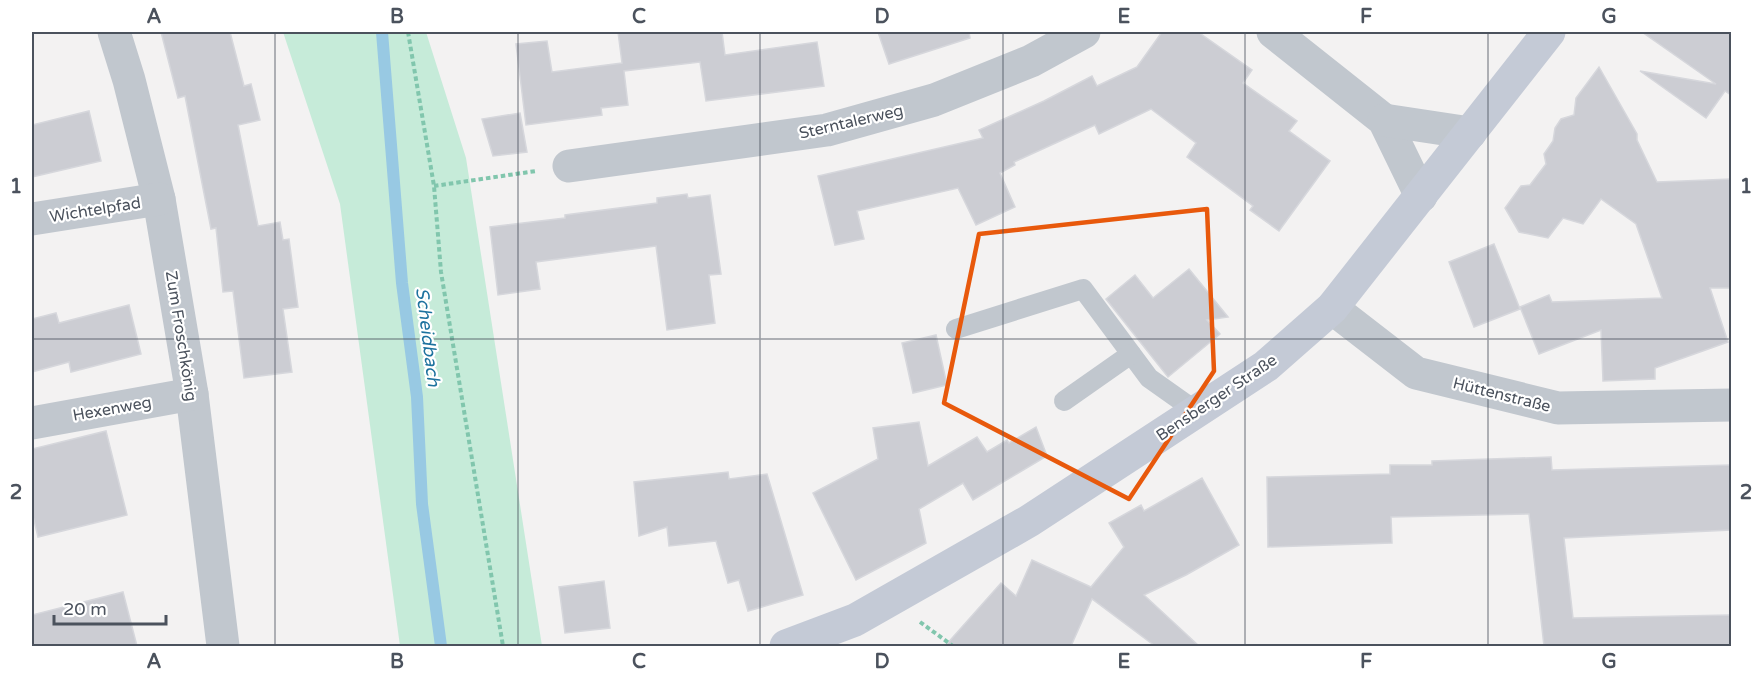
<svg xmlns="http://www.w3.org/2000/svg" width="1763" height="678" font-family="'Varela Round',sans-serif">
<style>
.green{fill:#c6ebd9}
.lines{fill:none;stroke-linecap:round;stroke-linejoin:round}
.stream{stroke:#98c9e3;stroke-width:12}
.building{fill:#cccdd3;stroke:#d6d7dc;stroke-width:1.5}
.path{stroke:#81c6ad;stroke-width:4;stroke-dasharray:4.5 3;stroke-linecap:butt}
.service{stroke:#c1c7ce;stroke-width:20}
.minor{stroke:#c1c7ce;stroke-width:33}
.secondary{stroke:#c4cad6;stroke-width:33}
.marked{fill:none;stroke:#e8590c;stroke-width:4.5;stroke-linejoin:round}
.grid{fill:none;stroke:#4b525d;stroke-width:1.5;stroke-opacity:0.55}
.labels{text-anchor:middle;stroke-width:4.5;stroke-linejoin:round;paint-order:stroke}
.street-label{font-size:16px;fill:#4b525d;stroke:#fff}
.water-label{font-size:18px;font-style:italic;fill:#1d729e;stroke:#fff}
.neatline{fill:none;stroke:#4b525d;stroke-width:2}
.grid-label{font-size:20px;text-anchor:middle;font-weight:bold;fill:#4b525d}
</style>
<rect width="100%" height="100%" fill="#f3f2f2"/>
<polygon class="green" points="283,32 426,32 466,158 542,646 400,646 340,204"/>
<g class="lines">
<polyline class="stream" points="382,32 402,283 417,397 422,504 441,646"/>
</g>
<g class="building">
<polygon points="161,32 230,32 244,86 251,84 260,120 238,125 258,226 280,222 283,240 289,239 298,307 283,309 292,372 244,378 233,291 223,292 216,228 211,229 185,96 178,98"/>
<polygon points="618,32 722,32 725,55 817,42 824,86 706,101 700,62 624,71 628,105 601,108 602,115 526,125 516,44 547,41 552,72 622,63"/>
<polygon points="878,32 969,32 970,38 889,64"/>
<polygon points="1162,32 1198,32 1252,70 1243,83 1297,121 1289,131 1330,161 1279,231 1250,210 1253,206 1187,157 1196,143 1151,109 1099,134 1095,125 1014,162 1015,165 1000,173 1015,207 976,225 958,188 857,211 864,239 835,245 818,176 983,138 979,130 1044,101 1092,76 1097,86 1137,67"/>
<polygon points="1642,32 1731,32 1731,95 1725,91 1706,118 1640,71 1716,84"/>
<polygon points="1599,67 1637,134 1637,140 1657,182 1731,179 1731,288 1710,288 1728,342 1655,368 1655,379 1603,381 1601,330 1539,354 1520,307 1549,295 1552,302 1662,298 1636,224 1601,199 1583,224 1563,218 1548,238 1519,232 1505,208 1521,186 1530,185 1546,164 1544,154 1553,141 1555,128 1561,119 1574,115 1576,98"/>
<polygon points="89,111 101,161 32,177 32,125"/>
<polygon points="520,113 527,152 493,156 482,119"/>
<polygon points="687,194 688,198 710,195 721,274 709,275 715,323 667,330 656,246 536,262 540,289 498,295 490,227 565,218 565,215 657,203 657,198"/>
<polygon points="1494,244 1520,309 1474,327 1449,262"/>
<polygon points="1189,269 1228,317 1207,320 1220,334 1168,377 1106,299 1135,275 1153,298"/>
<polygon points="129,305 141,354 71,372 69,362 32,372 32,319 56,313 59,323"/>
<polygon points="936,335 947,385 913,393 902,343"/>
<polygon points="919,422 928,466 977,437 987,452 1007,440 1009,443 1036,427 1047,456 973,500 963,483 919,509 926,543 856,580 813,493 878,459 873,428"/>
<polygon points="106,431 127,515 38,537 32,512 32,449"/>
<polygon points="1551,457 1552,470 1731,465 1731,530 1564,538 1573,618 1731,615 1731,646 1544,646 1529,514 1391,517 1392,543 1268,547 1267,477 1390,474 1390,465 1432,465 1432,461"/>
<polygon points="728,472 729,479 767,474 803,595 748,611 739,580 728,583 716,541 669,546 667,527 639,536 634,482"/>
<polygon points="1202,478 1239,545 1186,575 1144,595 1199,646 1155,646 1092,599 1071,646 945,646 1001,583 1016,596 1032,560 1091,587 1124,547 1109,523 1141,505 1144,511"/>
<polygon points="604,581 610,628 565,633 559,587"/>
<polygon points="123,592 137,646 32,646 32,615"/>
</g>
<g class="lines">
<g class="path">
<polyline points="408,32 434,186 441,272 503,646"/>
<polyline points="434,186 536,171"/>
<polyline points="920,622 953,646"/>
</g>
<g class="service">
<polyline points="956,329 1083,289 1149,378 1197,412"/>
<polyline points="1064,401 1131,354"/>
</g>
<g class="minor">
<polyline points="114,32 129,80 159,199 192,394 223,646"/>
<polyline points="1273,32 1384,120 1421,196"/>
<polyline points="1384,120 1470,133"/>
<polyline points="569,166 827,130 934,100 1031,61 1084,32"/>
<polyline points="32,219 159,199"/>
<polyline points="1332,308 1416,373 1558,408 1732,405"/>
<polyline points="32,423 192,394"/>
</g>
<polyline class="secondary" points="786,646 855,620 1029,521 1266,366 1332,308 1549,32"/>
</g>
<path class="marked" d="M1207 209 1214 371 1129 499 944 403 979 234Z"/>
<path class="grid" d="M275 32V646M518 32V646M760 32V646M1003 32V646M1245 32V646M1488 32V646M32 339H1732"/>
<g class="labels">
<g class="street-label">
<text transform="translate(851 121) rotate(-13)" y="6">Sterntalerweg</text>
<text transform="translate(95 209) rotate(-9)" y="6">Wichtelpfad</text>
<text transform="translate(182 336) rotate(81)" y="6">Zum Froschkönig</text>
<text transform="translate(1502 394) rotate(14)" y="6">Hüttenstraße</text>
<text transform="translate(1216 397) rotate(-34)" y="6">Bensberger Straße</text>
<text transform="translate(112 408) rotate(-10)" y="6">Hexenweg</text>
</g>
<g class="water-label">
<text transform="translate(428 337) rotate(83)" y="6">Scheidbach</text>
</g>
</g>
<rect width="1763" height="678" fill="none" stroke="#ffffff" stroke-width="66"/>
<path d="M54 615v9h112v-9" fill="none" stroke="#4b525d" stroke-width="3"/>
<text x="63" y="615" font-size="18" fill="#4b525d" stroke="#ffffff" stroke-width="4.5" paint-order="stroke">20 m</text>
<rect x="33" y="33" width="1697" height="612" class="neatline"/>
<g class="grid-label">
<text x="154" y="23">A</text>
<text x="397" y="23">B</text>
<text x="639" y="23">C</text>
<text x="882" y="23">D</text>
<text x="1124" y="23">E</text>
<text x="1366" y="23">F</text>
<text x="1609" y="23">G</text>
<text x="16" y="193">1</text>
<text x="1746" y="193">1</text>
<text x="16" y="499">2</text>
<text x="1746" y="499">2</text>
<text x="154" y="668">A</text>
<text x="397" y="668">B</text>
<text x="639" y="668">C</text>
<text x="882" y="668">D</text>
<text x="1124" y="668">E</text>
<text x="1366" y="668">F</text>
<text x="1609" y="668">G</text>
</g>
</svg>
